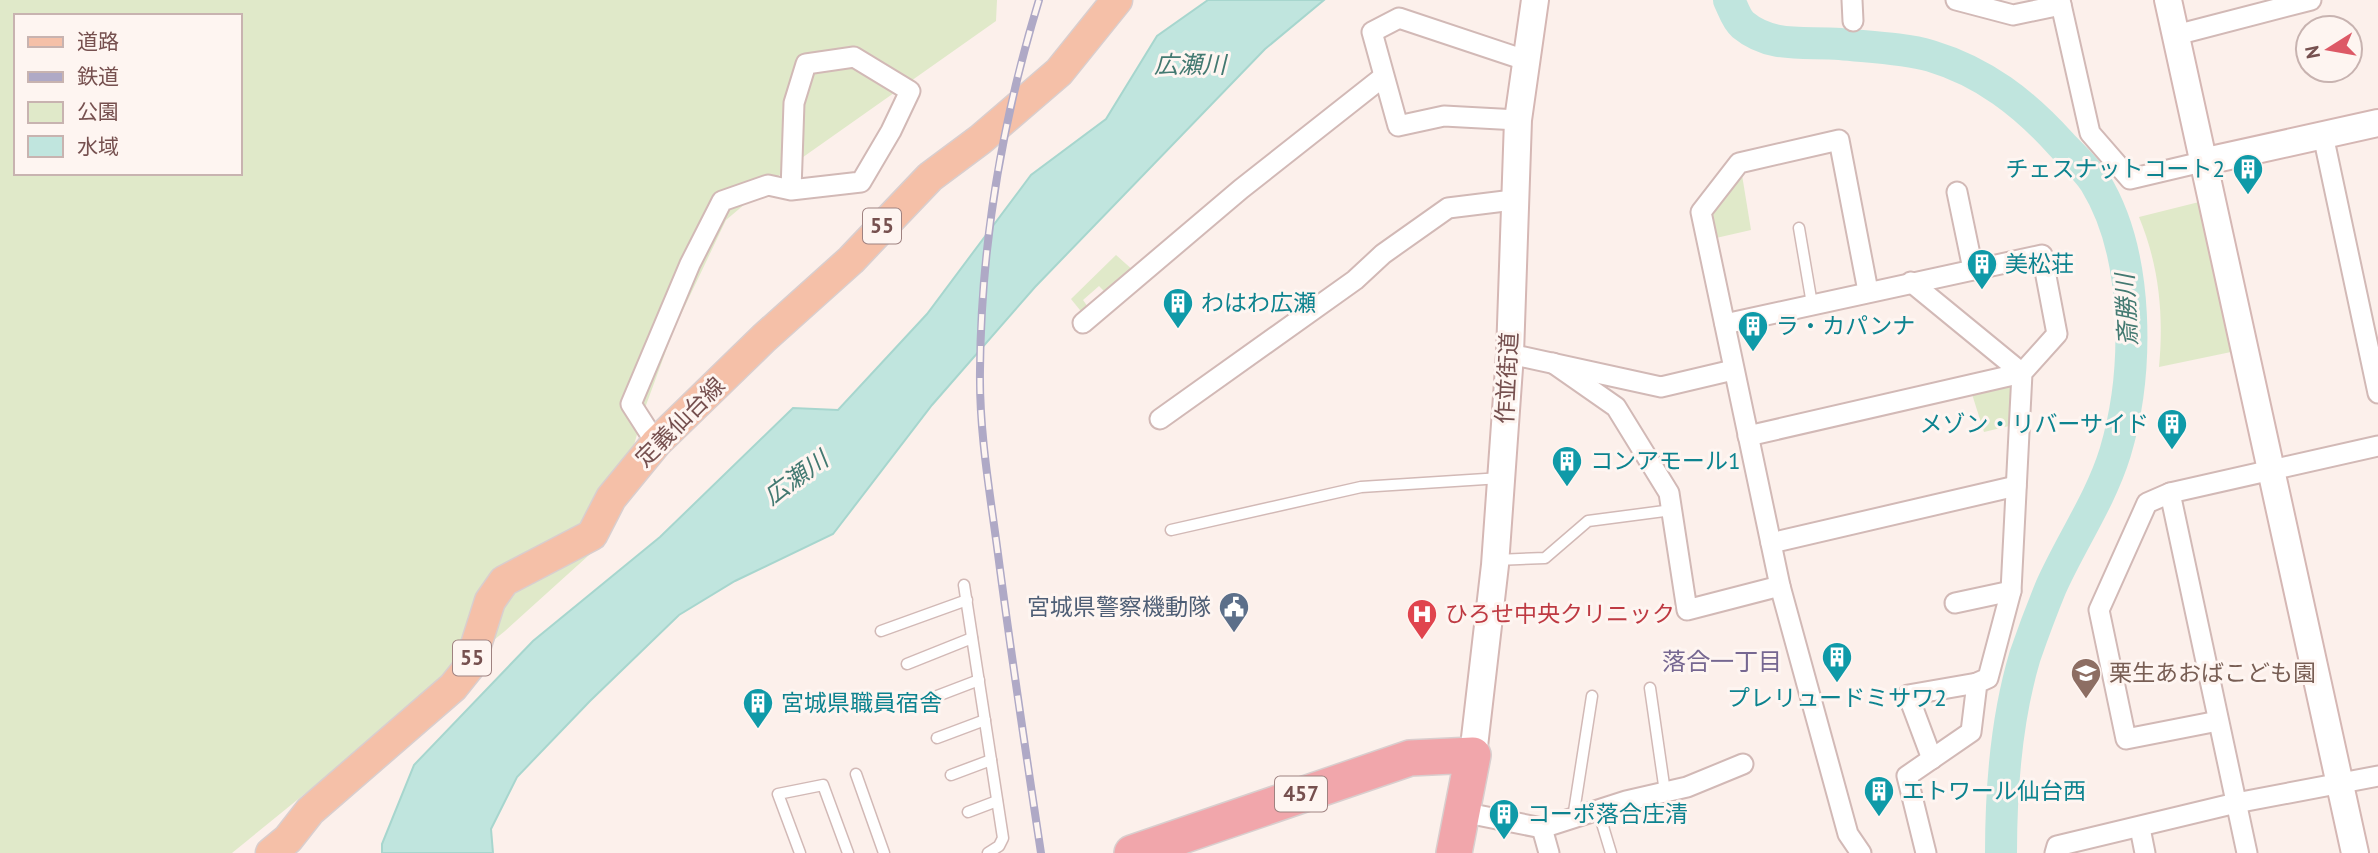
<svg xmlns="http://www.w3.org/2000/svg" width="2378" height="853" font-family="'PT Sans','Noto Sans JP',sans-serif">
<style>
.green{fill:#e0e9c9;fill-rule:evenodd}
.water{fill:#c0e5de;stroke:#a7d6ce;stroke-width:2}
.lines{fill:none;stroke-linecap:round;stroke-linejoin:round}
.river{stroke:#c0e5de;stroke-width:32}
.lane-casing{stroke:#d2b9b6;stroke-width:13}
.street-casing{stroke:#d2b9b6;stroke-width:23}
.secondary-casing{stroke:#d5b7b4;stroke-width:30}
.primary-casing{stroke:#d9cece;stroke-width:33}
.highway-casing{stroke:#d9cece;stroke-width:38}
.lane{stroke:#fff;stroke-width:10}
.street{stroke:#fff;stroke-width:19}
.secondary{stroke:#fff;stroke-width:26}
.primary{stroke:#f5c0a8;stroke-width:30}
.highway{stroke:#f1a6ab;stroke-width:35}
.rail-casing{stroke:#afa9c6;stroke-width:8}
.rail{stroke:#fef5f1;stroke-width:5;stroke-dasharray:16;stroke-linecap:butt}
.labels{text-anchor:middle;stroke-width:6;stroke-linejoin:round;paint-order:stroke}
.shield{fill:#fef5f1;stroke:#9f8280;stroke-width:2}
.shield-label{font-size:21px;font-weight:bold;fill:#76504f}
.culture-label{font-size:23px;fill:#0d838f;stroke:#fef5f1;text-anchor:start}
.street-label{font-size:23px;fill:#76504f;stroke:#fef5f1}
.service-label{font-size:23px;fill:#4e5e75;stroke:#fef5f1;text-anchor:end}
.health-label{font-size:23px;fill:#be3a42;stroke:#fef5f1;text-anchor:start}
.education-label{font-size:23px;fill:#785e54;stroke:#fef5f1;text-anchor:start}
.water-label{font-size:24px;font-style:italic;fill:#437971;stroke:#fef5f1}
.neighbourhood-label{font-size:24px;fill:#766791;stroke:#fef5f1}
</style>
<rect width="100%" height="100%" fill="#fcf0eb"/>
<g class="green">
<path d="M0 0H997L996 21 789 167 726 220 674 329 642 416 609 537 505 631 232 853H0ZM16 16H240V173H16Z"/>
<polygon points="1742,175 1751,230 1716,238 1708,209 1736,177"/>
<path d="M2199 202 2231 352 2159 367C2164 315 2159 265 2139 217Z"/>
<polygon points="1116,255 1135,272 1106,293 1099,286 1083,300 1090,310 1084,315 1071,299"/>
<polygon points="2001,382 2011,387 2009,426 1984,432 1971,391"/>
</g>
<polygon class="water" points="1208,0 1324,0 1265,49 1035,287 932,405 833,534 735,581 679,615 590,701 517,777 491,829 493,853 382,853 382,844 414,765 533,641 660,537 793,408 838,410 927,314 1031,175 1106,119 1157,36"/>
<g class="lines">
<path class="river" d="M1729 0C1733 8 1736 19 1743 25 1772 49 1806 41 1840 44 1869 47 1904 48 1931 56 1984 72 2024 103 2061 144 2072 156 2086 168 2095 182 2140 255 2139 373 2115 453 2100 501 2071 542 2051 587 2042 609 2033 633 2025 656 2006 719 2001 787 2001 853"/>
<g class="lane-casing">
<g id="lane">
<polyline points="1799,228 1812,304"/>
<polyline points="1171,530 1361,487 1501,478"/>
<polyline points="1496,560 1545,558 1588,521 1672,510"/>
<polyline points="964,585 1003,838 999,846 988,853"/>
<polyline points="881,631 967,600"/>
<polyline points="907,664 972,638"/>
<polyline points="1650,688 1665,792"/>
<polyline points="924,701 979,680"/>
<polyline points="937,738 985,720"/>
<polyline points="856,774 884,853"/>
<polyline points="951,775 991,760"/>
<polyline points="1598,810 1611,853"/>
<polyline points="968,812 997,801"/>
<polyline points="1573,818 1592,696"/>
<polyline points="800,853 778,794 823,785 848,853"/>
</g>
</g>
<g class="street-casing">
<g id="street">
<polyline points="1852,0 1853,21"/>
<polyline points="1956,0 2013,15 2061,5"/>
<polyline points="2060,0 2090,133 2130,179 2202,162"/>
<polyline points="2176,35 2311,0"/>
<polyline points="1518,120 1444,116 1398,126 1372,32 1399,18 1525,60"/>
<polyline points="2323,135 2378,393"/>
<polyline points="1957,192 1973,269"/>
<polyline points="1911,282 2022,373"/>
<polyline points="1083,323 1241,189 1383,77"/>
<polyline points="1725,324 2042,255 2057,334 2022,373 2011,591 1988,678 1977,683 1971,732 1907,776 1926,853"/>
<polyline points="1510,354 1661,387 1733,370"/>
<polyline points="1553,363 1616,407 1669,493 1687,610 1780,586"/>
<polyline points="1160,419 1355,280 1383,254 1448,208 1513,200"/>
<polyline points="1748,436 2022,373"/>
<polyline points="656,443 631,404 690,264 722,201 768,185 791,190 861,182 891,131 910,91 854,57 806,64 794,103 791,190"/>
<polyline points="2170,493 2247,853"/>
<polyline points="1771,543 2016,486"/>
<polyline points="1955,603 2011,591"/>
<polyline points="2218,721 2126,739 2099,610 2147,503 2170,493 2378,446"/>
<polyline points="1932,759 1908,695 1977,683"/>
<polyline points="1462,812 1542,828 1626,801 1687,787 1743,764"/>
<polyline points="1542,828 1549,853"/>
<polyline points="2140,828 2145,853"/>
<polyline points="1861,853 1848,834 1780,586 1701,212 1739,163 1839,140 1868,291"/>
<polyline points="2055,853 2057,846 2236,803 2378,776"/>
</g>
</g>
<g class="secondary-casing">
<g id="secondary">
<polyline points="2168,0 2355,853"/>
<polyline points="2202,162 2378,123"/>
<polyline points="1473,755 1495,565 1510,354 1518,120 1535,0"/>
</g>
</g>
<g class="primary-casing">
<polyline id="primary" points="271,853 288,839 310,811 453,687 469,667 490,601 504,581 592,535 611,498 656,443 764,338 851,260 930,177 981,139 1059,72 1117,0"/>
</g>
<g class="highway-casing">
<polyline id="highway" points="1132,853 1410,758 1473,755 1454,853"/>
</g>
<use href="#lane" class="lane"/>
<use href="#street" class="street"/>
<use href="#secondary" class="secondary"/>
<use href="#primary" class="primary"/>
<use href="#highway" class="highway"/>
<g class="rail-casing">
<path id="rail" d="M1039 0C1002 121 981 243 980 370 979 432 990 493 998 554 1011 654 1026 754 1041 853"/>
</g>
<use href="#rail" class="rail"/>
</g>
<defs>
<g id="building-pin" transform="scale(1.575)"><path d="M0 17L-7.5 6A9.5 9.5 0 1 1 7.5 6Z" fill="#0f9aa8" stroke="#fef5f1"/><path d="M-4-6H4V6H1V3H-1V6H-4ZM-2.5-4.3h1.7v1.8h-1.7ZM.8-4.3h1.7v1.8H.8ZM-2.5-1h1.7V.8h-1.7ZM.8-1h1.7V.8H.8Z" fill="#fff"/></g>
<g id="civic-pin" transform="scale(1.575)"><path d="M0 17L-7.5 6A9.5 9.5 0 1 1 7.5 6Z" fill="#5c6f8a" stroke="#fef5f1"/><path d="M-.6-6.5H3V-4.5H.6V-3L4-1V1h2V6H-6V1h2V-1L-.6-3ZM-1.2 2.5V6h2.4V2.5Z" fill="#fff"/></g>
<g id="hospital-pin" transform="scale(1.575)"><path d="M0 17L-7.5 6A9.5 9.5 0 1 1 7.5 6Z" fill="#e0444e" stroke="#fef5f1"/><path d="M-5-5h3v3.5h4V-5h3V5h-3V1.5h-4V5h-3Z" fill="#fff"/></g>
<g id="school-pin" transform="scale(1.575)"><path d="M0 17L-7.5 6A9.5 9.5 0 1 1 7.5 6Z" fill="#8d6e63" stroke="#fef5f1"/><path d="M0-5L7-2L0 1L-7-2ZM-4 1L0 2.5L4 1V4Q0 6-4 4Z" fill="#fff"/></g>
</defs>
<g fill-rule="evenodd">
<use href="#building-pin" x="2248" y="169"/>
<use href="#building-pin" x="1982" y="264"/>
<use href="#building-pin" x="1178" y="303"/>
<use href="#building-pin" x="1753" y="326"/>
<use href="#building-pin" x="2172" y="424"/>
<use href="#building-pin" x="1567" y="461"/>
<use href="#civic-pin" x="1234" y="607"/>
<use href="#hospital-pin" x="1422" y="614"/>
<use href="#building-pin" x="1837" y="657"/>
<use href="#school-pin" x="2086" y="673"/>
<use href="#building-pin" x="758" y="703"/>
<use href="#building-pin" x="1879" y="791"/>
<use href="#building-pin" x="1504" y="814"/>
</g>
<g class="labels">
<g class="shield">
<rect x="863" y="208.5" width="38" height="35" rx="5"/>
<rect x="453" y="640.5" width="38" height="35" rx="5"/>
<rect x="1275" y="776.5" width="52" height="35" rx="5"/>
</g>
<g class="shield-label">
<text x="882" y="233">55</text>
<text x="472" y="665">55</text>
<text x="1301" y="801">457</text>
</g>
<g class="culture-label">
<text x="2225" y="177" text-anchor="end">チェスナットコート2</text>
<text x="2005" y="272">美松荘</text>
<text x="1201" y="311">わはわ広瀬</text>
<text x="1776" y="334">ラ・カパンナ</text>
<text x="2149" y="432" text-anchor="end">メゾン・リバーサイド</text>
<text x="1590" y="469">コンアモール1</text>
<text x="1837" y="706" text-anchor="middle">プレリュードミサワ2</text>
<text x="781" y="711">宮城県職員宿舎</text>
<text x="1902" y="799">エトワール仙台西</text>
<text x="1527" y="822">コーポ落合庄清</text>
</g>
<g class="street-label">
<text transform="translate(1507 378) rotate(-87)" y="8">作並街道</text>
<text transform="translate(680 422) rotate(-45)" y="8">定義仙台線</text>
</g>
<g class="service-label">
<text x="1211" y="615">宮城県警察機動隊</text>
</g>
<g class="health-label">
<text x="1445" y="622">ひろせ中央クリニック</text>
</g>
<g class="education-label">
<text x="2109" y="681">栗生あおばこども園</text>
</g>
<g class="water-label">
<text x="1190" y="73">広瀬川</text>
<text transform="translate(2127 310) rotate(-93)" y="8">斎勝川</text>
<text transform="translate(796 478) rotate(-36)" y="8">広瀬川</text>
</g>
<g class="neighbourhood-label">
<text x="1722" y="670">落合一丁目</text>
</g>
</g>
<rect x="14" y="14" width="228" height="161" fill="#fef5f1" stroke="#c8b3b0" stroke-width="2"/>
<rect x="28" y="37" width="35" height="10" fill="#f5c0a8" stroke="#c8b3b0" stroke-width="2"/>
<text x="77" y="49" font-size="21" fill="#76504f">道路</text>
<rect x="28" y="72" width="35" height="10" fill="#afa9c6" stroke="#c8b3b0" stroke-width="2"/>
<text x="77" y="84" font-size="21" fill="#76504f">鉄道</text>
<rect x="28" y="102" width="35" height="21" fill="#e0e9c9" stroke="#c8b3b0" stroke-width="2"/>
<text x="77" y="119" font-size="21" fill="#76504f">公園</text>
<rect x="28" y="136" width="35" height="21" fill="#c0e5de" stroke="#c8b3b0" stroke-width="2"/>
<text x="77" y="154" font-size="21" fill="#76504f">水域</text>
<g transform="translate(2329 49) rotate(259)"><circle r="33" fill="#fef5f1" stroke="#c8b3b0" stroke-width="2"/>
<path d="M0-5L12 26L0 18L-12 26Z" fill="#dd5966"/>
<text y="-10" font-size="19" font-weight="bold" text-anchor="middle" fill="#76504f">N</text>
</g>
</svg>
